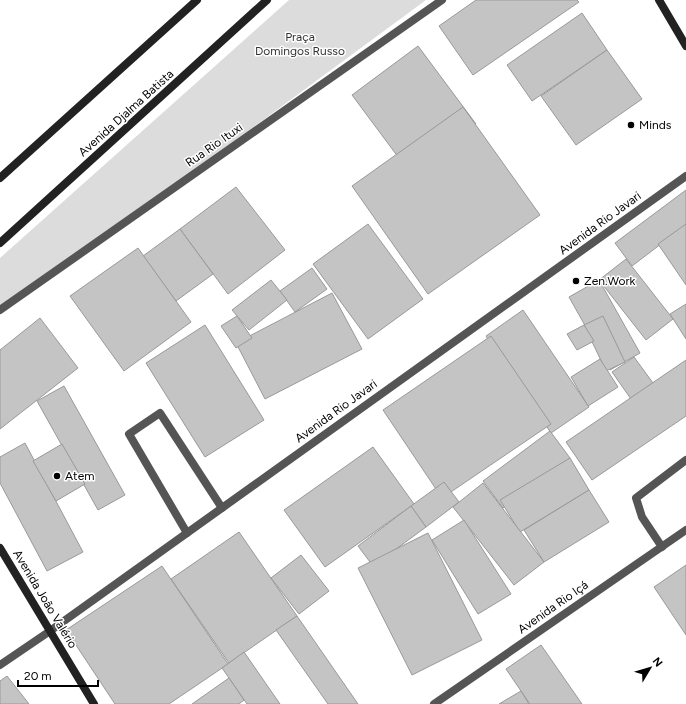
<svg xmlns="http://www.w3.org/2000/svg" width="686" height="704" font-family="Figtree,sans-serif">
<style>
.green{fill:#dcdcdc}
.building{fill:#c4c4c4;stroke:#999}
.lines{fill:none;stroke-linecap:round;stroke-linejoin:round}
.lane{stroke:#555;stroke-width:8}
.street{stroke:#555;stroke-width:8}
.secondary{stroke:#222;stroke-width:8}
.poi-dot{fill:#000;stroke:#fff;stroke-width:1.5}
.labels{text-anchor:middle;stroke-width:3;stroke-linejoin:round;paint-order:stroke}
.park-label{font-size:12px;fill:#333;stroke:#fff}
.street-label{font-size:12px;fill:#000;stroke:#fff}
.poi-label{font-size:12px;fill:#000;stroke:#fff;text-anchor:start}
</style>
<rect width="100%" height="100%" fill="#fff"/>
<polygon class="green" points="289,0 426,0 0,314 0,258"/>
<g class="building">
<polygon points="476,0 577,0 579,2 473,75 439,26"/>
<polygon points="582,13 607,50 532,101 507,65"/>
<polygon points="418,46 476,124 410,173 352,95"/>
<polygon points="607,50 642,99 576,145 541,96"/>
<polygon points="463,107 540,215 428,294 352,186"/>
<polygon points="236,187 285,250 228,294 180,229"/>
<polygon points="686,190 686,225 632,266 615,243"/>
<polygon points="368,224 423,299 368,339 313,264"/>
<polygon points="686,224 686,285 658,244"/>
<polygon points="180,229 213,274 176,301 143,256"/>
<polygon points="138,248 191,322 124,371 70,296"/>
<polygon points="626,259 673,319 646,340 599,280"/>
<polygon points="312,268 327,289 295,312 280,291"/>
<polygon points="271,280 287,300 249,330 232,310"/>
<polygon points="599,280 640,353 610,370 569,297"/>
<polygon points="332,293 362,349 265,399 236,343"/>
<polygon points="686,304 686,339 670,314"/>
<polygon points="523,310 589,407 551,433 486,336"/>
<polygon points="237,316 252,338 236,348 221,326"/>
<polygon points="603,316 625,362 606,371 584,325"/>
<polygon points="40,318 78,368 0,429 0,350"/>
<polygon points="205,325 264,420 205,457 146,363"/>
<polygon points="584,325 594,341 577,350 567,334"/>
<polygon points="491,336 551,424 442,498 383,410"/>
<polygon points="634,357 653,383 631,399 612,372"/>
<polygon points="600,359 618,387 588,406 571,377"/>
<polygon points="686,360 686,416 592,480 566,442"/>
<polygon points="64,386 125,495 98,510 37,401"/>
<polygon points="550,431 570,458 503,508 483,481"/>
<polygon points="25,443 83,552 47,571 0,483 0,457"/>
<polygon points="62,444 85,484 56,501 33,461"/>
<polygon points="373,447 414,504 325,567 284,510"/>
<polygon points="570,458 589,490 520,532 500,500"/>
<polygon points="444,482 459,502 426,527 411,506"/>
<polygon points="483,483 544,562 514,585 453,507"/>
<polygon points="589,490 609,522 544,562 524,530"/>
<polygon points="411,506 426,527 373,566 358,546"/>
<polygon points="464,520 511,594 478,614 432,540"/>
<polygon points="239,532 297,616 229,663 171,579"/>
<polygon points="428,533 482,640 412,675 358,568"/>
<polygon points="301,555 329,591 299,614 271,578"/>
<polygon points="686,565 686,635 654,587"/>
<polygon points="162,566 228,664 169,704 115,704 66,630"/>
<polygon points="297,616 358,704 328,704 276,630"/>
<polygon points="541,645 582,704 530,704 521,691 506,669"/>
<polygon points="244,652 280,704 247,704 229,678 222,668"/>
<polygon points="7,676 29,704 0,704 0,681"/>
<polygon points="229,678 244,700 239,704 192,704"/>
<polygon points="521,691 529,704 499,704"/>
</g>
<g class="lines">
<g class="lane">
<polyline points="187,533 129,434 160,413 222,508"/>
<polyline points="662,547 642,517 636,498 686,460"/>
</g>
<g class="street">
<polyline points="0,310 442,0"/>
<polyline points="0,665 50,631 686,176"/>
<polyline points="434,704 686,530"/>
</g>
<g class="secondary">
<polyline points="659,0 686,46"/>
<polyline points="0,178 197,0"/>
<polyline points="0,243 267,0"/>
<polyline points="0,548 94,704"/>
</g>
</g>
<g class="poi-dot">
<circle cx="631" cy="125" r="4"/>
<circle cx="576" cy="281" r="4"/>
<circle cx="57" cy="476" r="4"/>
</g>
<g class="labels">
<g class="park-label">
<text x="300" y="41">Praça<tspan x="300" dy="14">Domingos Russo</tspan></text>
</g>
<g class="street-label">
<text transform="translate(126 113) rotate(-42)" y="4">Avenida Djalma Batista</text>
<text transform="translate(214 145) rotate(-35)" y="4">Rua Rio Ituxi</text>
<text transform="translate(600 223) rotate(-36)" y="4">Avenida Rio Javari</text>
<text transform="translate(336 411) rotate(-36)" y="4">Avenida Rio Javari</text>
<text transform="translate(45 599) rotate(59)" y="4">Avenida João Valério</text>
<text transform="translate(553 607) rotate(-35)" y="4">Avenida Rio Içá</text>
</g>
<g class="poi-label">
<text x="639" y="129">Minds</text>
<text x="584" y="285">Zen.Work</text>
<text x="65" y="480">Atem</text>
</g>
</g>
<g transform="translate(650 668) rotate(52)" stroke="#ffffff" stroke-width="3" paint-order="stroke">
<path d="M0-3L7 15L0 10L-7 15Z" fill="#000000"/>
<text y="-6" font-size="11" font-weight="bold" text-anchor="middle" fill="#000000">N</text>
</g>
<path d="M18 680v6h80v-6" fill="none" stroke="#000000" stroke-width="2"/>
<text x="24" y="680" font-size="12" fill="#000000" stroke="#ffffff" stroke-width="3" paint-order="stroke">20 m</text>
</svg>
